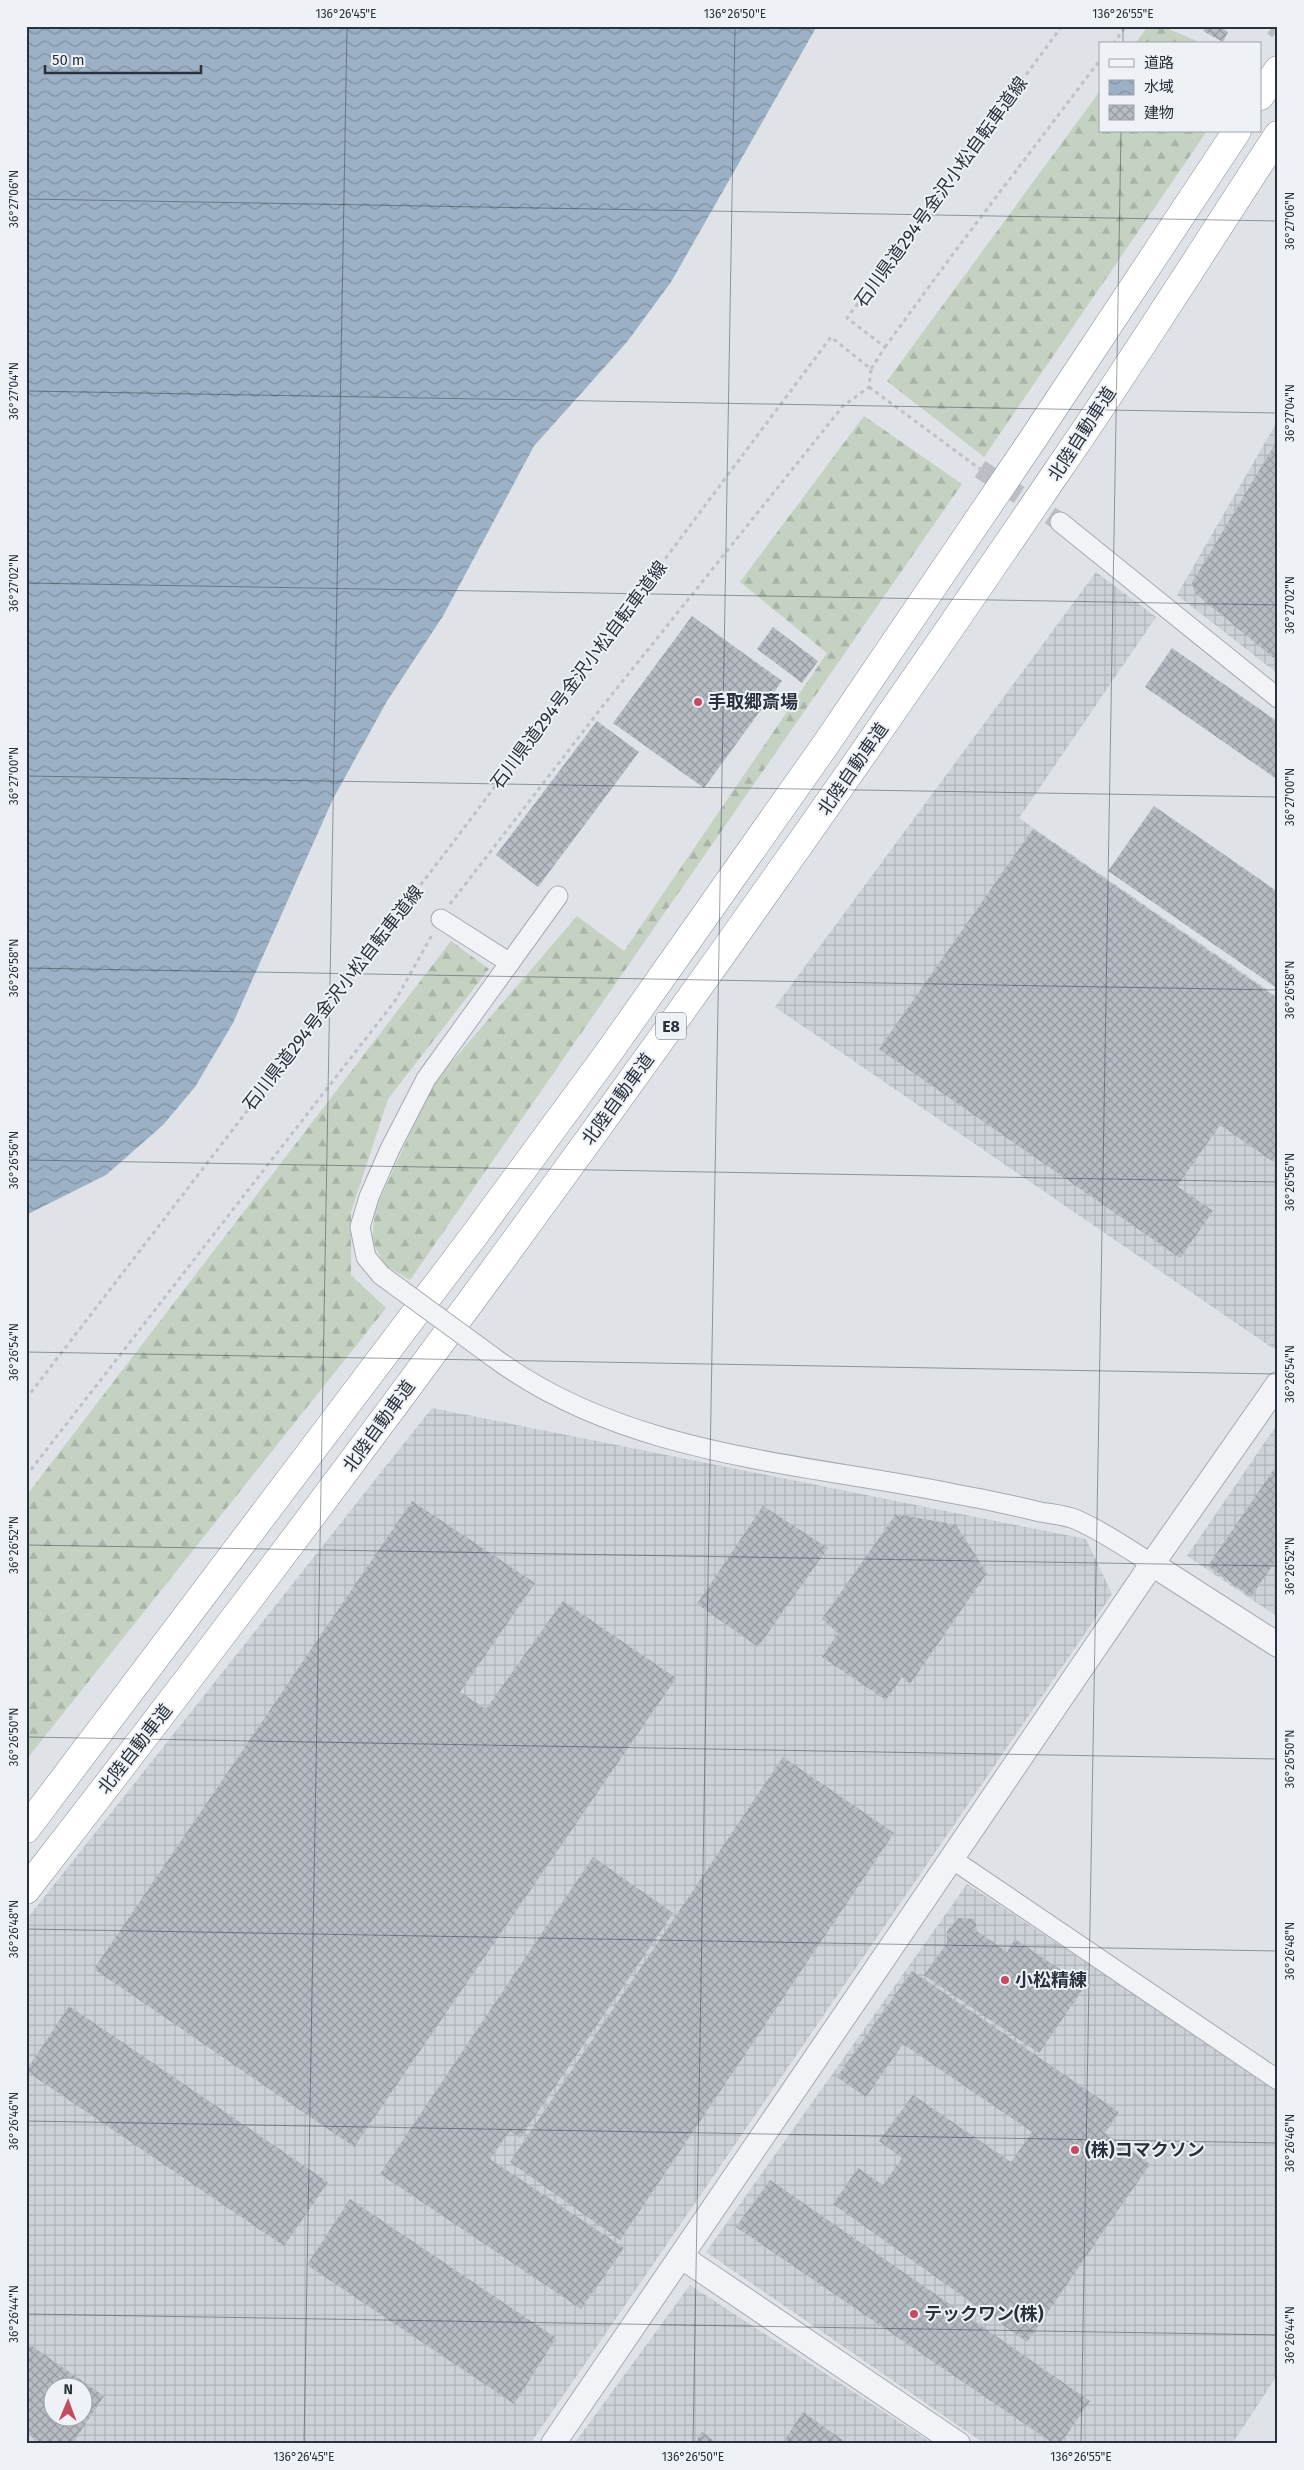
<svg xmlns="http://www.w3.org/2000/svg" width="1304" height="2470" font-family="'Fira Sans','Noto Sans JP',sans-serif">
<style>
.industrial{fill:url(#industrial-grid);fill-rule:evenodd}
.forest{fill:url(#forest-firs)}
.water{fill:url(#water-waves)}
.building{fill:url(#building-cross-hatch);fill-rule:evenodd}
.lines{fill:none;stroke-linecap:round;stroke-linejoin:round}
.minor-tunnel{stroke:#bbbfc5;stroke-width:19;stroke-dasharray:19 9;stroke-linecap:butt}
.minor-casing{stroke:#a5aab1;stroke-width:21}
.tertiary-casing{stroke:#a5aab1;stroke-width:26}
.motorway-casing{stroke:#88919d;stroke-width:29}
.path{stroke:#bec1c6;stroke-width:3;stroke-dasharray:4 4;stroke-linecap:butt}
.minor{stroke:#f2f3f6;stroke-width:19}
.tertiary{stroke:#f2f3f6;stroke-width:24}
.motorway{stroke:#fff;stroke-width:28}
.minor-bridge-casing{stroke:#a5aab1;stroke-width:21;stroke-linecap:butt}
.minor-bridge{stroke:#f2f3f6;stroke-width:19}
.ticks{fill:none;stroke:#29313d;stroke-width:1;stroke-opacity:0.45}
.poi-dot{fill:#c44c61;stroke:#eef1f5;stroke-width:2}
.labels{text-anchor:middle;stroke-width:4;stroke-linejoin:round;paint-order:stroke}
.shield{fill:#eef1f5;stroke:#646b74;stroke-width:1}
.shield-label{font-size:16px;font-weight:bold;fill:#29313d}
.street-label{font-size:18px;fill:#29313d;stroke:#eef1f5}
.poi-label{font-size:18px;font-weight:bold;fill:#29313d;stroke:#eef1f5;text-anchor:start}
.neatline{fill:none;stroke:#29313d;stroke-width:2}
.ticks-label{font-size:12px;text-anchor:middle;fill:#29313d}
</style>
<defs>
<pattern id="industrial-grid" width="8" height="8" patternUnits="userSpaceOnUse" patternTransform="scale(1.25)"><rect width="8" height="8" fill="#cdd2d9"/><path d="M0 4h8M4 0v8" fill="none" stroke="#b0b5bb"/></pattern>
<pattern id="forest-firs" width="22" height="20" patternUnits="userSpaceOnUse" patternTransform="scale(1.25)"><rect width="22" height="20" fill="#c5d1c1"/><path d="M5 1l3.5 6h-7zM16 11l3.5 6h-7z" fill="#a9b4a7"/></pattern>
<pattern id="water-waves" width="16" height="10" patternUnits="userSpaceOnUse" patternTransform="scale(1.25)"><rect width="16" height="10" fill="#9cb1c5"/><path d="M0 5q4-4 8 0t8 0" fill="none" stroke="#7f91a1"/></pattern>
<pattern id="building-cross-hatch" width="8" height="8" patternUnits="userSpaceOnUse" patternTransform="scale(1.25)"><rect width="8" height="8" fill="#b7bcc4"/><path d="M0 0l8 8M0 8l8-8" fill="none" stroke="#9599a0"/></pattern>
</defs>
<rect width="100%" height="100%" fill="#dfe3e7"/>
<g class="industrial">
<polygon points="1278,420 1278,674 1177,595"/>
<polygon points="1096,572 1156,617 1019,818 1278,997 1278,1343 1274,1349 775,1007"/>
<path d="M432 1408 1086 1539 1112 1594 530 2444H26V1920ZM52 2388H82V2418H52Z"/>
<polygon points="1278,1423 1278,1617 1187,1556"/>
<polygon points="967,1884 1278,2089 1278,2374 1232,2444 985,2444 706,2252"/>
<polygon points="690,2285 933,2444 574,2444"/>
</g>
<g class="forest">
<polygon points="1148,26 1162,26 1204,44 1135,44"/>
<polygon points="1100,91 1100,131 1207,131 984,457 887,381"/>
<polygon points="864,416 962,484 410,1280 385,1265 372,1241 375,1210 432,1085 577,916 624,951 827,653 740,582"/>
<polygon points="451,941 489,969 388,1099 351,1212 351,1275 386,1308 26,1760 26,1496"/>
</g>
<polygon class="water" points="26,26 817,26 671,282 627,342 534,446 443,616 387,701 333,799 233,1023 195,1087 163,1125 106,1175 26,1215"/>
<g class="building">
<polygon points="1206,26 1219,26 1228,32 1223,42 1203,31"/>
<polygon points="1278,439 1278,654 1275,659 1195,593 1192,583"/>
<polygon points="692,616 782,681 704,788 613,723"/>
<polygon points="773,627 818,661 802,683 757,649"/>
<polygon points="1172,648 1278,722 1278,780 1145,687"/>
<polygon points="597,721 639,752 538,887 496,855"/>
<polygon points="1154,806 1278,892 1278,989 1108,871"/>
<polygon points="1033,829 1278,999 1278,1165 1220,1125 1177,1186 1213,1211 1180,1258 879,1049"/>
<polygon points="1274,1469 1278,1472 1278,1557 1251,1597 1208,1566"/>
<polygon points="412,1501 535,1583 460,1692 486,1709 563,1601 676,1678 354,2147 94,1969"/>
<polygon points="763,1506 828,1548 758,1647 697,1604"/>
<polygon points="896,1514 956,1525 987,1573 910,1684 902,1677 886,1700 822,1657 838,1633 822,1619"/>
<polygon points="783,1757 894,1833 620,2240 510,2162"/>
<polygon points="593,1857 673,1913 520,2138 510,2131 490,2159 624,2248 581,2309 380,2174"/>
<polygon points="958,1918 975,1919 977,1931 1007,1952 1015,1939 1085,1986 1039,2053 924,1975 947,1943 947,1931"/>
<polygon points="912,1971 1119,2112 1105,2133 1150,2164 1027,2342 833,2204 858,2168 883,2185 902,2158 879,2141 913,2095 1011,2162 1032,2132 903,2044 866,2097 837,2077"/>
<polygon points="69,2006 328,2182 284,2246 26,2071"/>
<polygon points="770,2180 1090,2401 1060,2444 1054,2444 736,2227"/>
<polygon points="350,2199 556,2338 514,2404 307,2265"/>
<path d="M26 2342 104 2396 72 2444H42L26 2433ZM52 2388H82V2418H52Z"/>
<polygon points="803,2412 848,2444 782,2444"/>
<polygon points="702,2432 718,2444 694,2444"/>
</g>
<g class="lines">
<g class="minor-tunnel">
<polyline points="1273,26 1278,30"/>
<polyline points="980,469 1060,522"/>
</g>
<g class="minor-casing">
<g id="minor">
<polyline points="1060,522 1278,698"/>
<polyline points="441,919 510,963"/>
<polyline points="381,1275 366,1257 360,1227 369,1197 390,1149 426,1079 558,896"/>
<path d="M493 1357C626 1456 798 1462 955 1494 984 1499 1012 1505 1040 1512 1052 1514 1066 1515 1077 1520 1104 1532 1127 1548 1152 1564"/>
<polyline points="952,1859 1278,2080"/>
</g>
</g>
<g class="tertiary-casing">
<g id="tertiary">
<polyline points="1152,1564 1278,1645"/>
<polyline points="682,2257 958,2444"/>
<polyline points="553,2444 1152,1564 1278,1384"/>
</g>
</g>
<g class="motorway-casing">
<g id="motorway">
<polyline points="1260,96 1278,70"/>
<polyline points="26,1829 473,1237 609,1052 826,744 1029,445 1237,131"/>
<path d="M26 1890C385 1428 730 954 1058 470 1134 360 1205 246 1278 135"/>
</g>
</g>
<g class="path">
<polyline points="1113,44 1126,26"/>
<polyline points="885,347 953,254 1100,60"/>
<polyline points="869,387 980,469"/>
<polyline points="450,904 602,707 843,406 869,387 871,369"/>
<polyline points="26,1399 455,840 831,337 871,369 885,347 847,318 1062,26"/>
<polyline points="26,1476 395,1001 432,935"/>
</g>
<use href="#minor" class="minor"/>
<use href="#tertiary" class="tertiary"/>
<use href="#motorway" class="motorway"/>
<g class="minor-bridge-casing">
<polyline id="minor-bridge" points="381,1275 493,1357"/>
</g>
<use href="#minor-bridge" class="minor-bridge"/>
</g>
<path class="ticks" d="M1158 26 1278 28M1123 44V26M26 199 1278 221M26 391 1278 413M26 583 1278 605M26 776 1278 797M26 968 1278 990M26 1160 1278 1182M26 1352 1278 1374M26 1545 1278 1566M26 1737 1278 1759M26 1929 1278 1951M26 2121 1278 2143M26 2314 1278 2335M304 2444 347 26M693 2444 735 26M1081 2444 1121 131"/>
<g class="poi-dot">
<circle cx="698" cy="702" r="5"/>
<circle cx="1005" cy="1980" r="5"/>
<circle cx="1075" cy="2150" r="5"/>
<circle cx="914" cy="2314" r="5"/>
</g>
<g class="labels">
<rect class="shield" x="656" y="1012.5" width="30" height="27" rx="4"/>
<g class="shield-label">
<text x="671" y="1032">E8</text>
</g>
<g class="street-label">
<text transform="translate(941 192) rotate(-54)" y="6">石川県道294号金沢小松自転車道線</text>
<text transform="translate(1082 434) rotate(-57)" y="6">北陸自動車道</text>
<text transform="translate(579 675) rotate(-53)" y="6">石川県道294号金沢小松自転車道線</text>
<text transform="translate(853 769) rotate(-55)" y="6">北陸自動車道</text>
<text transform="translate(333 998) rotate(-52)" y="6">石川県道294号金沢小松自転車道線</text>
<text transform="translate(618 1099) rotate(-54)" y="6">北陸自動車道</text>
<text transform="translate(379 1426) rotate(-54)" y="6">北陸自動車道</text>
<text transform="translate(135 1749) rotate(-52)" y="6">北陸自動車道</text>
</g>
<g class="poi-label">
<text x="708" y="708">手取郷斎場</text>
<text x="1015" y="1986">小松精練</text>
<text x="1085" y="2156">(株)コマクソン</text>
<text x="924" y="2320">テックワン(株)</text>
</g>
</g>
<rect width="1304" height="2470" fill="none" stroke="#eef1f5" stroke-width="55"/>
<rect x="1099" y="42" width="162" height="90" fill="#eef1f5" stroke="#9fa4ab"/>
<rect x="1109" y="59" width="25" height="8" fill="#f2f3f6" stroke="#9fa4ab"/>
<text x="1144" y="68" font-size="15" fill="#29313d">道路</text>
<rect x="1109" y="80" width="25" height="15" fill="url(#water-waves)" stroke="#9fa4ab"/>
<text x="1144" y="92" font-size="15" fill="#29313d">水域</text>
<rect x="1109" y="105" width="25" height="15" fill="url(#building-cross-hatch)" stroke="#9fa4ab"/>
<text x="1144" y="118" font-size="15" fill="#29313d">建物</text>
<g transform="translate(68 2402) rotate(1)"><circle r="24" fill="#eef1f5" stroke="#9fa4ab"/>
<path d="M0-4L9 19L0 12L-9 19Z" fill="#c44c61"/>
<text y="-8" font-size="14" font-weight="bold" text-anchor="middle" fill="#29313d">N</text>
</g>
<path d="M45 65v8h156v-8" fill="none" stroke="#29313d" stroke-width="2.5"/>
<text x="52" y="65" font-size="15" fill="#29313d" stroke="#eef1f5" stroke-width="4" paint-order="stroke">50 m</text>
<rect x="28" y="28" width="1248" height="2414" class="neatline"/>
<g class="ticks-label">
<text x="346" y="18">136°26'45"E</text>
<text x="735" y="18">136°26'50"E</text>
<text x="1123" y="18">136°26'55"E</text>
<text transform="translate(14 199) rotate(-90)" y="4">36°27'06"N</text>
<text transform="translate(1290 221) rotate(-90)" y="4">36°27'06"N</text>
<text transform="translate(14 391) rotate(-90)" y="4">36°27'04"N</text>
<text transform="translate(1290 413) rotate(-90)" y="4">36°27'04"N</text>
<text transform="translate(14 583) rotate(-90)" y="4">36°27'02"N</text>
<text transform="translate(1290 605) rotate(-90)" y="4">36°27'02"N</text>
<text transform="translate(14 776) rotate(-90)" y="4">36°27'00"N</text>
<text transform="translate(1290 797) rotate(-90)" y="4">36°27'00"N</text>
<text transform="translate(14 968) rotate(-90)" y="4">36°26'58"N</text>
<text transform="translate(1290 990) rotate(-90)" y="4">36°26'58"N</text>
<text transform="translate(14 1160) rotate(-90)" y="4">36°26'56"N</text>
<text transform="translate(1290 1182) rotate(-90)" y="4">36°26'56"N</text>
<text transform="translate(14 1352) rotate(-90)" y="4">36°26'54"N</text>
<text transform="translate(1290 1374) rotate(-90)" y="4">36°26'54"N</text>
<text transform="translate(14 1545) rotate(-90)" y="4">36°26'52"N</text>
<text transform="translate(1290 1566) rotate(-90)" y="4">36°26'52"N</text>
<text transform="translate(14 1737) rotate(-90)" y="4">36°26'50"N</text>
<text transform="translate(1290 1759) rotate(-90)" y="4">36°26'50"N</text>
<text transform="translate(14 1929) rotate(-90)" y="4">36°26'48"N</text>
<text transform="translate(1290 1951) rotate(-90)" y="4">36°26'48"N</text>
<text transform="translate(14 2121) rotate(-90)" y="4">36°26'46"N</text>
<text transform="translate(1290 2143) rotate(-90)" y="4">36°26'46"N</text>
<text transform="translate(14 2314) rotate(-90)" y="4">36°26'44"N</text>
<text transform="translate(1290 2335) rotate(-90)" y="4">36°26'44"N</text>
<text x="304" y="2461">136°26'45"E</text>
<text x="693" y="2461">136°26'50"E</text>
<text x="1081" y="2461">136°26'55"E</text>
</g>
</svg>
